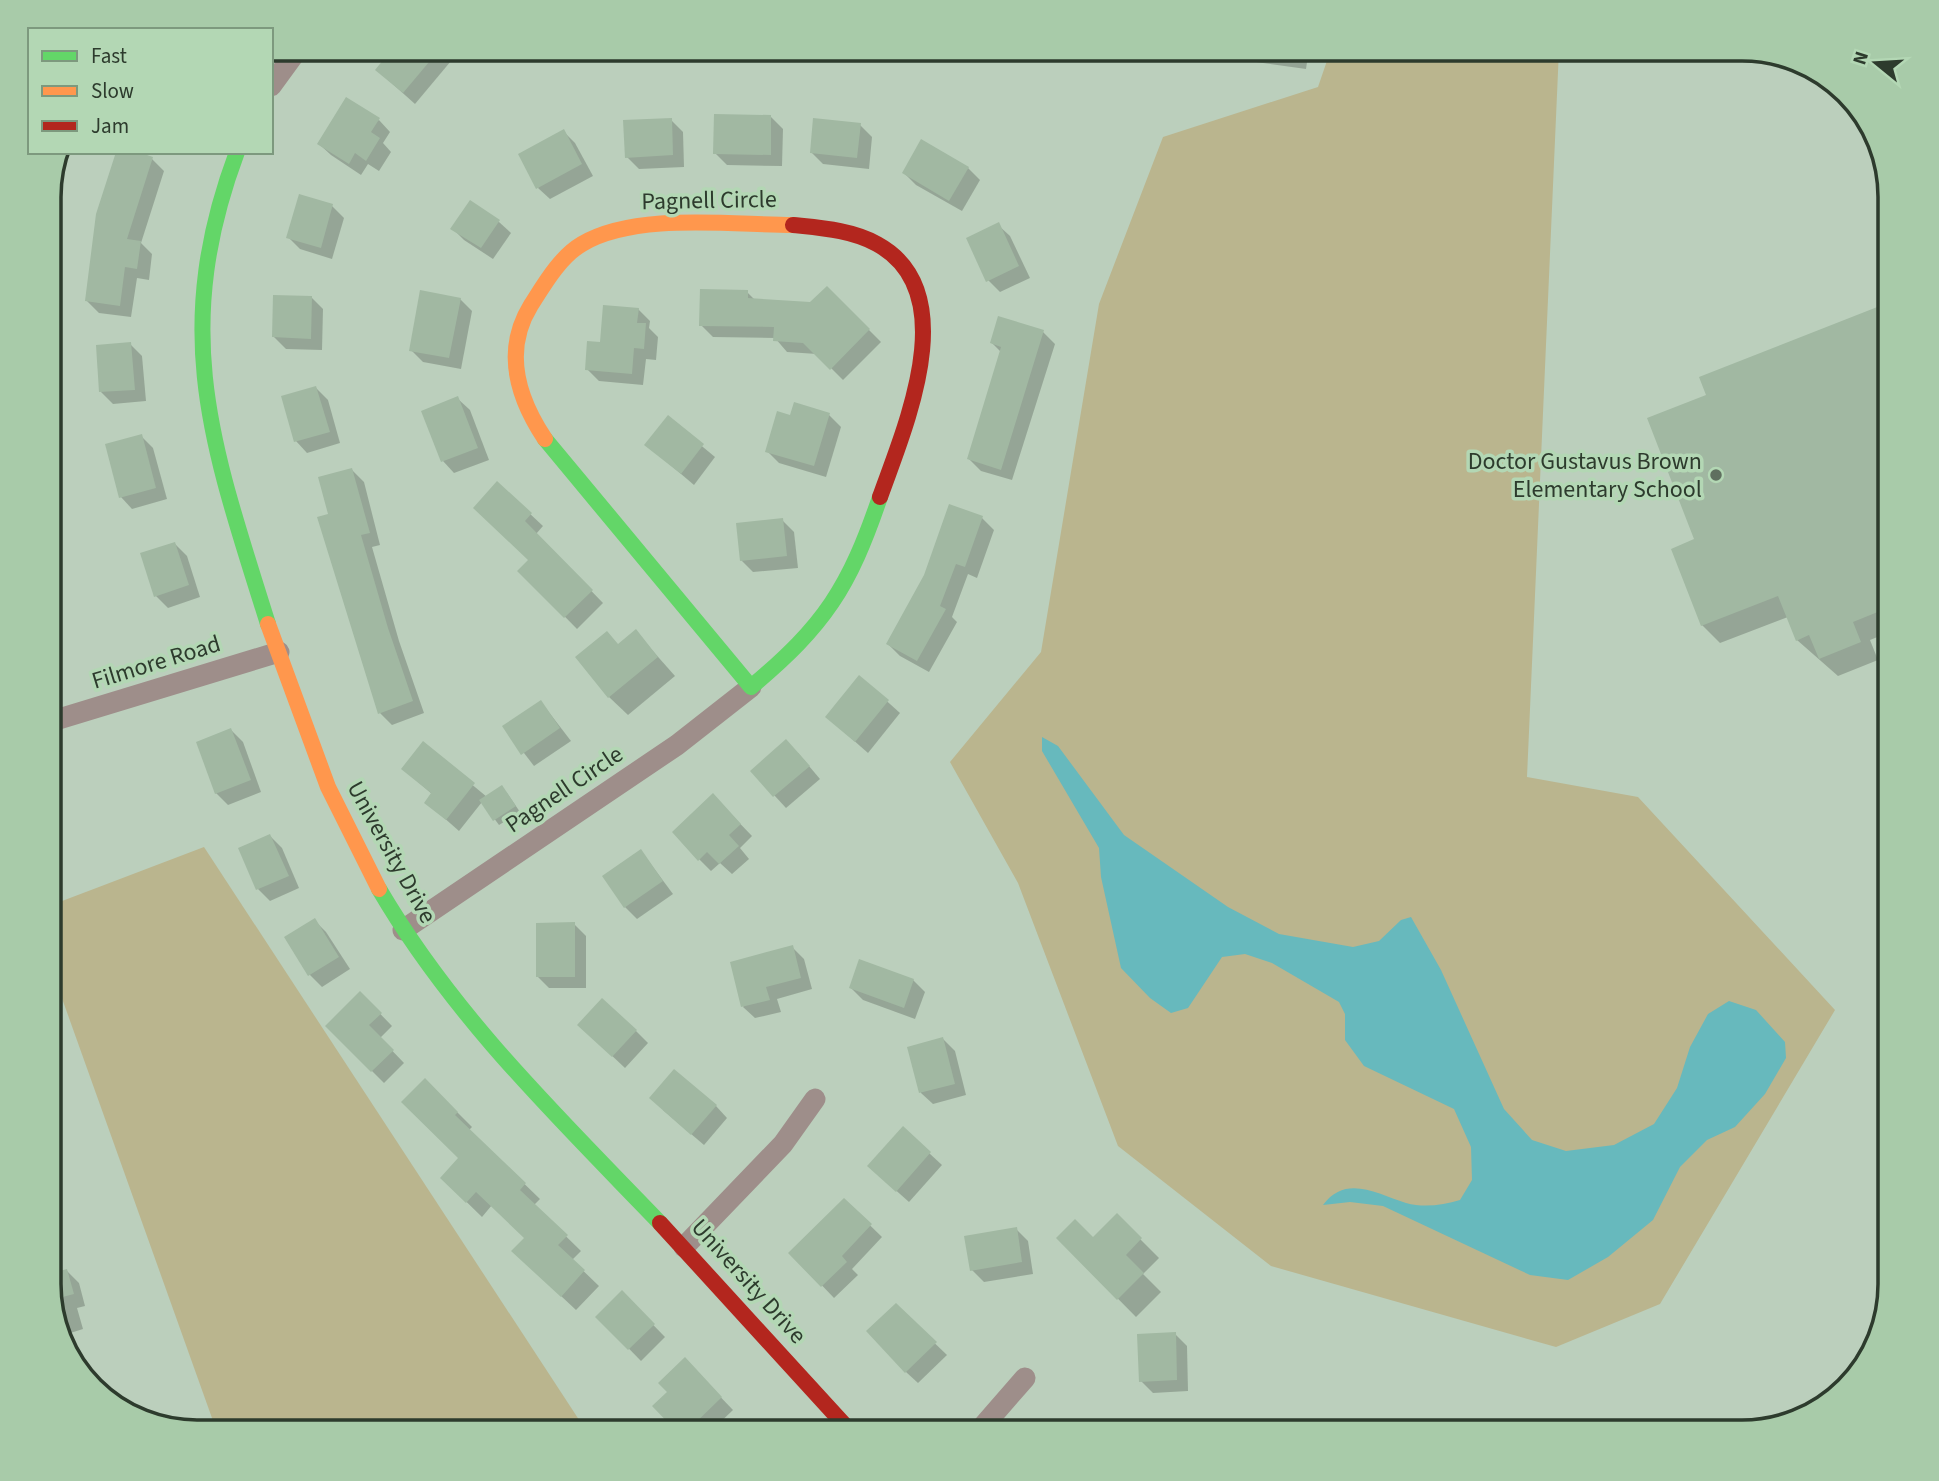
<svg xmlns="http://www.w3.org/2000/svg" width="1939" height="1481" font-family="'Source Sans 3',sans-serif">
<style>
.green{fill:#bab58e}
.water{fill:#67b9bd}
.shadow{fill:#0003}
.building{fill:#a1b8a2}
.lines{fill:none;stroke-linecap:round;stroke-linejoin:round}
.street{stroke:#9e8e8a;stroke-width:21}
.fast{stroke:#63d668;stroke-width:16}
.slow{stroke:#ff974d;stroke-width:16}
.jam{stroke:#b3261e;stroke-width:16}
.poi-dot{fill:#5f6f5f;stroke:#b3d7b4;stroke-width:2.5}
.labels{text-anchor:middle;stroke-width:7;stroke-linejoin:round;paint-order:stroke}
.street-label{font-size:24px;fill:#2d3b2d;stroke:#b3d7b4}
.poi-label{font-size:24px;fill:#2d3b2d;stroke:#b3d7b4;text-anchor:end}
.rim{fill:none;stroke:#2d3b2d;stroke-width:3.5}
</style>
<rect width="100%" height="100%" fill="#bbcfbc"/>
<g class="green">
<polygon points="1331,49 1559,49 1527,777 1638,797 1835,1010 1660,1304 1556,1347 1271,1266 1118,1146 1018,883 950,762 1041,652 1099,304 1163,137 1318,87"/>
<polygon points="204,847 587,1432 217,1432 49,962 49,906"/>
</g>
<path class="water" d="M1042 737 1058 746 1124 835 1228 907 1279 934 1353 947 1379 941 1401 920 1411 917 1441 970 1504 1109 1532 1140 1566 1151 1614 1145 1654 1124 1677 1088 1690 1047 1708 1014 1729 1001 1756 1010 1785 1042 1786 1058 1765 1094 1735 1127 1707 1140 1680 1167 1653 1220 1608 1257 1568 1280 1530 1275 1383 1206 1350 1202 1323 1205C1346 1174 1377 1194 1406 1203 1424 1208 1443 1205 1460 1200L1472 1180 1471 1147 1454 1109 1364 1066 1345 1040V1014L1339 1002 1272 963 1245 954 1222 957 1188 1008 1171 1013 1150 998 1121 968 1101 877 1099 848 1042 751Z"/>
<g class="shadow">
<polygon points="439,49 451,61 415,104 377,70"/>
<polygon points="1062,49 1091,49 1089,61 1071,58"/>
<polygon points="1217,49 1309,49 1306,69 1242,60 1233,51"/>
<polygon points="771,117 783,129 782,166 727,165 715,153"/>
<polygon points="379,120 390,132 383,143 391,152 379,171 368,164 361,175 331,155 319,144"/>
<polygon points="671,120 683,132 684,167 639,169 627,157"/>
<polygon points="860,125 872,137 869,169 823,164 811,152"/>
<polygon points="563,131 575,143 593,176 550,199 538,188"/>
<polygon points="922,142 968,168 980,180 962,211 916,185 904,173"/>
<polygon points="152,159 164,171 141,243 152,254 149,280 137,278 131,317 99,313 87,301"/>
<polygon points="332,206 344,218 332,259 300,249 288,237"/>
<polygon points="499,222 511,233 493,259 464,240 452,228"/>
<polygon points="998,225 1010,236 1030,278 1000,292 988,280"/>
<polygon points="827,288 881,342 843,380 817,354 787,352 775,338 713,337 701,325 747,292 756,301 811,304"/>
<polygon points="311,297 323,309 322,350 286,349 274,337"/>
<polygon points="460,299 472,311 461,369 423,362 411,350"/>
<polygon points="1890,304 1890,632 1870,640 1878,660 1838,676 1797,640 1788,617 1720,643 1702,625 1696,540"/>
<polygon points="638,309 650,321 649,328 658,337 656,360 646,359 643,385 599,381 587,369 602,344"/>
<polygon points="1043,332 1055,344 1012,480 981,471 969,459 1001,352 992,343"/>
<polygon points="130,344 142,356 146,401 113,404 101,392"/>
<polygon points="316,388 328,400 340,443 307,453 296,441"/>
<polygon points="458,399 470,410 489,460 454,473 443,461 424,412"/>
<polygon points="829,415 841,427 826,477 779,463 767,451 791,417"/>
<polygon points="668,418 715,457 694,485 647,445"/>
<polygon points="141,436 153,448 167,499 132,509 121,497"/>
<polygon points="352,470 364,482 380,545 372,547 399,641 424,713 392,725 380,713 330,515"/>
<polygon points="497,483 543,526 536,534 603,603 577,629 520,571 531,560"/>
<polygon points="982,518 994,530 977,578 968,574 952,617 957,622 929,672 900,656 888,644"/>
<polygon points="782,520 794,532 798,568 753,572 741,560"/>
<polygon points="175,544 187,556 200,597 168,608 156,596"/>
<polygon points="636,632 675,676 628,715 609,697 619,645"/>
<polygon points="860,677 900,713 868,753 827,717"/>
<polygon points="541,702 571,741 534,766 504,727"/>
<polygon points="231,730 243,742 261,792 228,805 216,793"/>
<polygon points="423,744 487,797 507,793 520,812 499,825 482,802 459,831 426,802 432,794 403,769"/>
<polygon points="798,753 820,779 786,808 752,771"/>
<polygon points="725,808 752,836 740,848 749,859 732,874 720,863 711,871 699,859"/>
<polygon points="270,836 282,848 299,888 270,901 258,889"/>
<polygon points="641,851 673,894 637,919 625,907"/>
<polygon points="314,920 326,932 350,969 322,987 310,975"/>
<polygon points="574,924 586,936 586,988 549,988 537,976"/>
<polygon points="792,947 804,959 812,989 777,999 781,1012 755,1018 743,1007"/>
<polygon points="913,980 925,992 915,1019 863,1000 851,988"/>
<polygon points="360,993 392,1026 380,1038 404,1063 384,1083 327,1026"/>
<polygon points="636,1031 648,1043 625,1068 592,1037"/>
<polygon points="943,1039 955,1051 966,1095 933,1104 921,1093 909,1048"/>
<polygon points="425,1080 472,1127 469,1130 540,1199 534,1205 581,1251 572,1260 599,1286 576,1310 528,1265 526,1238 492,1205 482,1217 442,1178 461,1158"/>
<polygon points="716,1106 727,1118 704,1145 663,1110"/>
<polygon points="903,1129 942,1165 909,1202 882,1178"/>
<polygon points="844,1200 882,1237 852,1269 858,1275 834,1298 791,1253"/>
<polygon points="1117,1216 1159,1258 1143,1274 1161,1292 1136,1317 1058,1238 1093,1240"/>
<polygon points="1016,1229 1028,1241 1033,1274 984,1282 972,1270"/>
<polygon points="67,1271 79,1283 85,1306 77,1308 83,1329 61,1336 49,1293 49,1276"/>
<polygon points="622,1293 665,1337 641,1361 598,1317"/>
<polygon points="896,1306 947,1355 918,1383 906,1372"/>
<polygon points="1175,1334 1187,1346 1188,1391 1153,1393 1141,1381"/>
<polygon points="685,1360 733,1410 710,1432 680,1432 669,1392"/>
<polygon points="749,1425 756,1432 743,1432"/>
</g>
<g class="building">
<polygon points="392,49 440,49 403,93 375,70"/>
<polygon points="346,97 380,118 371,132 380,138 366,161 355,153 349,164 317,144"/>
<polygon points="714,114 771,115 771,155 713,154"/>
<polygon points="672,118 673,155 625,158 623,120"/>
<polygon points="813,118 861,123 857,158 810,153"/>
<polygon points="564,129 582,164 536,189 518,154"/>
<polygon points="921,139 969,167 949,201 902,173"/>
<polygon points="116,152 138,152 153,157 127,239 141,241 137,269 125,267 120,306 85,301 96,214"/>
<polygon points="299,194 333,204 321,248 286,238"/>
<polygon points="470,200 500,220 481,248 450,229"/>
<polygon points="999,222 1019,266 986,282 966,238"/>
<polygon points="827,286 870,329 830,370 803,343 773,341 774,327 699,326 700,289 748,290 748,298 810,302"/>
<polygon points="420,290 461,298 449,358 409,351"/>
<polygon points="273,295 312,296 311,339 272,337"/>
<polygon points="1890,302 1890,607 1853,622 1861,642 1819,659 1809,635 1796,641 1778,596 1701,626 1671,549 1694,539 1647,418 1706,395 1699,377"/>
<polygon points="603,305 639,308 637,323 646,323 644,349 634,348 632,374 585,370 587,341 600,342"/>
<polygon points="998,316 1044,330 1001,470 967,459 1001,347 990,343"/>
<polygon points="131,342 135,390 99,392 96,345"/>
<polygon points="316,386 330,432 294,442 281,396"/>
<polygon points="458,396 478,448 441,462 421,411"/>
<polygon points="794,402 830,413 814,466 765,452 777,411 790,415"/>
<polygon points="668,415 704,444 681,474 644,445"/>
<polygon points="142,434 156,488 119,498 105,444"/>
<polygon points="352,468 370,533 361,535 388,628 413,701 378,714 317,517 328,514 318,477"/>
<polygon points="497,481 532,513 525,521 593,590 564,618 517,571 528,560 473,508"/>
<polygon points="949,504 983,516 965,567 956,564 940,606 946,609 917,661 886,644 924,575"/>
<polygon points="783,518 787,556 740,561 736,523"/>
<polygon points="175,542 189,585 154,597 140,553"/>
<polygon points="636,629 658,657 608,698 575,657 607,631 618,644"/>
<polygon points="859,675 889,700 855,742 825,717"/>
<polygon points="541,700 560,728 521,755 502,726"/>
<polygon points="231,728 251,780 215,794 196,742"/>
<polygon points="786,739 810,766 773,797 750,771"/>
<polygon points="423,741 475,783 446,820 424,803 431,793 401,769"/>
<polygon points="502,785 516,806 493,821 479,800"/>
<polygon points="713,793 741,824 729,835 739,846 719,864 707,852 698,861 672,832"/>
<polygon points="270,834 289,876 256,890 238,848"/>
<polygon points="641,849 663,881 624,908 602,876"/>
<polygon points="315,918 339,957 308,976 284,937"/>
<polygon points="575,922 575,977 536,977 536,923"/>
<polygon points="793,945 801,978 766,987 770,1000 741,1007 730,962"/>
<polygon points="859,959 914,979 904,1008 849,988"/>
<polygon points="360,991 382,1013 369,1025 394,1050 371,1072 325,1026"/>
<polygon points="602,998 637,1030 612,1057 577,1025"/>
<polygon points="943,1037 955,1084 919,1093 907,1047"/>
<polygon points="674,1069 717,1105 691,1135 649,1098"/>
<polygon points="425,1078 458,1112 455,1115 526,1183 520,1190 568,1235 558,1245 585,1270 561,1297 511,1251 524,1238 476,1192 466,1203 440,1178 458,1158 401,1102"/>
<polygon points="903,1126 931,1152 896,1192 867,1166"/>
<polygon points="844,1198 872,1224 842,1256 847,1262 821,1287 788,1253"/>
<polygon points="1117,1213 1142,1238 1126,1255 1144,1273 1117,1300 1056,1238 1075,1219 1093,1237"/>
<polygon points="1017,1227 1022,1262 970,1271 964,1236"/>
<polygon points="67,1269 74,1294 51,1300 49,1274"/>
<polygon points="622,1290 655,1324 628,1350 595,1317"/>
<polygon points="896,1303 937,1342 905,1373 866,1331"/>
<polygon points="1176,1332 1177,1380 1139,1382 1137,1334"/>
<polygon points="685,1357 722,1397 686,1432 677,1432 652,1406 667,1392 658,1383"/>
</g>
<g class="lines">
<g class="street">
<polyline points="271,86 298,49"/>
<polyline points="49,722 279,652"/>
<polyline points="403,930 677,745 751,687"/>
<polyline points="684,1247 783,1144 815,1099"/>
<polyline points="978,1432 1025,1378"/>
</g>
<g class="fast">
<path d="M237 152C169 334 213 448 268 624"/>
<path d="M545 439 751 687C825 625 849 588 880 497"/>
<path d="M379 889C454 1017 558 1117 660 1223"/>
</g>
<g class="slow">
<path d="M545 439C517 397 503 350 531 305 545 283 560 257 582 244 636 212 732 225 793 225"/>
<polyline points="268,624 328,787 379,889"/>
</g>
<g class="jam">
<path d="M793 225C821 228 852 230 877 244 965 292 904 429 880 497"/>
<polyline points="660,1223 851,1432"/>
</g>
</g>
<circle class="poi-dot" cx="1716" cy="475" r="7"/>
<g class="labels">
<g class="street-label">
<text transform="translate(709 200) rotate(-1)" y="8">Pagnell Circle</text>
<text transform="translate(156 662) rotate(-17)" y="8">Filmore Road</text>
<text transform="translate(564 789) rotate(-34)" y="8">Pagnell Circle</text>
<text transform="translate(392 852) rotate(61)" y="8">University Drive</text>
<text transform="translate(749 1281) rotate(48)" y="8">University Drive</text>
</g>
<g class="poi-label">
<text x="1702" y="469">Doctor Gustavus Brown<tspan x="1702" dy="28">Elementary School</tspan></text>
</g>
</g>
<path d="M0 0H1939V1481H0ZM197 61H1742A136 136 0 0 1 1878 197V1284A136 136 0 0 1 1742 1420H197A136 136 0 0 1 61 1284V197A136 136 0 0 1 197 61Z" fill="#a8cba9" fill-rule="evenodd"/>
<path class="rim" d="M197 61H1742A136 136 0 0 1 1878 197V1284A136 136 0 0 1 1742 1420H197A136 136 0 0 1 61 1284V197A136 136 0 0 1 197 61Z"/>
<rect x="28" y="28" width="245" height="126" fill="#b3d7b4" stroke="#7d997e" stroke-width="2"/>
<rect x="42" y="51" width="35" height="10" fill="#63d668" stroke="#7d997e" stroke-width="2"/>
<text x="91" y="63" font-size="21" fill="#2d3b2d">Fast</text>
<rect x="42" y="86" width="35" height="10" fill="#ff974d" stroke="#7d997e" stroke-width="2"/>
<text x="91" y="98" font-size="21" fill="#2d3b2d">Slow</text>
<rect x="42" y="121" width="35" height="10" fill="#b3261e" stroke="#7d997e" stroke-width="2"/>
<text x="91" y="133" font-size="21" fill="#2d3b2d">Jam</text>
<g transform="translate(1876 63) rotate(288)" stroke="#b3d7b4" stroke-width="5" paint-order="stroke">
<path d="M0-5L12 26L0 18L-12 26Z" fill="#2d3b2d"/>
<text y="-10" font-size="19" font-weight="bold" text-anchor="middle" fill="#2d3b2d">N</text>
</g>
</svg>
